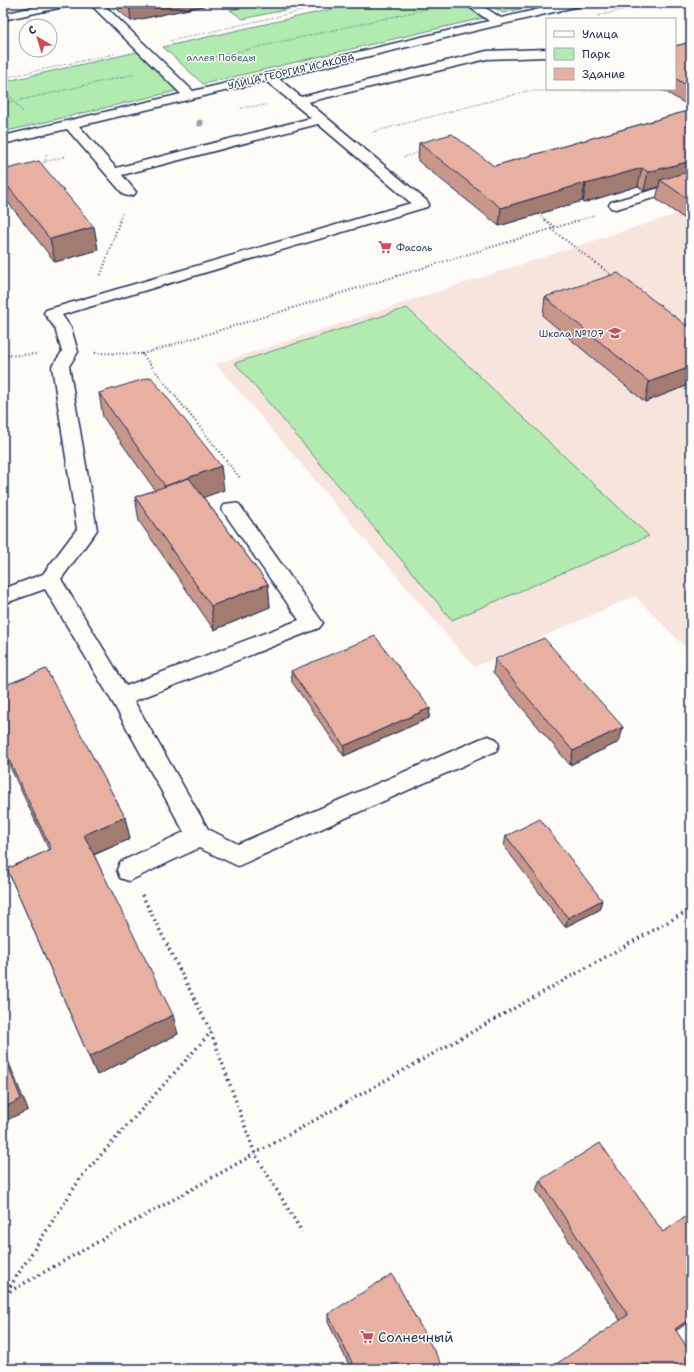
<svg xmlns="http://www.w3.org/2000/svg" width="694" height="1372" font-family="'Shantell Sans',sans-serif">
<style>
.built{fill:#f7e5dd}
.green{fill:#b1ebaf;stroke:#668d86}
.lines{fill:none;stroke-linecap:round;stroke-linejoin:round}
.minor-casing{stroke:#1b2f5e;stroke-width:3}
.path-far2{stroke:#1b2f5e;stroke-width:1.5;stroke-dasharray:0.5 2;stroke-linecap:butt}
.path-far1{stroke:#1b2f5e;stroke-width:2;stroke-dasharray:1 2.5;stroke-linecap:butt}
.path{stroke:#1b2f5e;stroke-width:3.5;stroke-dasharray:1.5 4;stroke-linecap:butt}
.minor{fill:#fdfcf7;fill-rule:evenodd}
.tree{fill:#95a5ae}
.wall{fill:#c8978a;stroke:#1b2f5e}
.shaded-wall{fill:#a27b71;stroke:#1b2f5e}
.building{fill:#e8b0a1;stroke:#1b2f5e}
.labels{text-anchor:middle;stroke-width:3;stroke-linejoin:round;paint-order:stroke}
.far-park-label{font-size:10px;fill:#405e72;stroke:#fdfcf7}
.far-street-label{font-size:10px;fill:#1b2f5e;stroke:#fdfcf7}
.far-poi-label{font-size:10px;fill:#1b2f5e;stroke:#fdfcf7;text-anchor:start}
.near-poi-label{font-size:14px;fill:#1b2f5e;stroke:#fdfcf7;text-anchor:start}
</style>
<rect width="100%" height="100%" fill="#fdfcf7"/>
<filter id="ink" filterUnits="userSpaceOnUse"><feTurbulence type="fractalNoise" baseFrequency=".025" numOctaves="2"/><feDisplacementMap in="SourceGraphic" scale="8" xChannelSelector="R" yChannelSelector="G"/><feConvolveMatrix kernelMatrix="1 2 1 2 8 2 1 2 1" color-interpolation-filters="sRGB"/></filter>
<g filter="url(#ink)">
<polygon class="built" points="691,209 691,653 635,596 474,667 216,364"/>
<g class="green">
<polygon points="264,3 316,3 243,19 230,10"/>
<polygon points="359,3 463,3 487,17 203,84 163,47"/>
<polygon points="486,3 546,3 503,13"/>
<polygon points="137,52 180,90 3,132 3,82"/>
<polygon points="407,308 649,536 452,620 235,363"/>
</g>
<g class="lines">
<g class="minor-casing">
<g id="minor">
<polygon points="52,3 74,3 72,5 68,6 3,20 3,14"/>
<path d="M89 3H102L193 91 489 21 464 3H478L501 18 565 3H585L583 5 579 6 278 78 301 97 487 51 547 49V57L487 59 308 102 427 201 429 204 427 207 62 315 71 328 78 352 69 366 97 530 61 579 126 686 299 620 225 514 222 509 225 504 232 503 239 504 323 623 319 628 134 701 208 829 238 844 480 739 488 736 496 739 499 745 496 751 247 862 238 866 199 848 129 881 120 878 117 870 120 862 184 832 113 703 45 589 3 604V589L43 574 77 529 52 366 62 352 55 328 44 313 46 310 411 203 318 124 122 175 136 192 134 195 129 196 124 195 67 129 3 144V136L181 94ZM266 81 311 118 116 168 79 126Z"/>
<polygon points="691,179 691,187 616,209 611,208 609,205 611,202"/>
</g>
</g>
<g class="path-far2">
<polyline points="681,3 691,8"/>
<polyline points="598,16 649,3"/>
<polyline points="170,41 336,3"/>
<polyline points="191,62 445,5"/>
<polyline points="3,78 114,54"/>
<polyline points="3,88 23,112"/>
<polyline points="3,104 135,74"/>
<polyline points="241,108 266,105"/>
<polyline points="373,132 528,91 667,91"/>
<polyline points="404,157 420,152"/>
<polyline points="45,162 47,153"/>
<polyline points="38,164 66,156"/>
<polyline points="537,213 547,221"/>
<polyline points="119,221 122,213"/>
<polyline points="577,221 595,215"/>
</g>
<g class="path-far1">
<polyline points="545,220 555,227"/>
<polyline points="551,229 614,277"/>
<polyline points="101,275 120,220"/>
<polyline points="95,353 142,354 240,478"/>
<polyline points="142,354 580,220"/>
<polyline points="3,356 38,354"/>
</g>
<g class="path">
<polyline points="142,895 211,1032 255,1154 302,1232"/>
<polyline points="5,1294 691,909"/>
<polyline points="3,1301 5,1294 82,1176 211,1032"/>
</g>
<use href="#minor" class="minor"/>
</g>
<circle class="tree" cx="200" cy="123" r="3.5"/>
<g class="wall">
<polygon points="110,3 217,3 131,21"/>
<polygon points="691,42 691,107 661,89 675,89 675,46"/>
<polygon points="691,110 691,223 656,199 659,187 644,191 638,186 583,203 582,201 499,226 418,161 419,143 494,166"/>
<polygon points="3,170 94,227 98,250 55,262 3,196"/>
<polygon points="545,297 691,329 691,384 645,402 543,316"/>
<polygon points="99,393 224,490 203,497 268,584 270,607 214,630 139,521 135,497 155,490 103,417"/>
<polygon points="495,659 623,727 619,742 570,765 493,673"/>
<polygon points="291,671 430,708 429,718 344,756 292,682"/>
<polygon points="3,686 125,817 130,839 94,855 178,1034 97,1075 7,869 49,850 3,752"/>
<polygon points="506,836 602,900 599,910 565,927 504,846"/>
<polygon points="540,1180 676,1331 620,1320 536,1190"/>
<polygon points="328,1314 444,1369 351,1369 328,1322"/>
</g>
<g class="shaded-wall">
<polygon points="139,3 217,3 131,21 129,5"/>
<polygon points="691,161 691,178 660,180 659,187 644,191 648,172"/>
<polygon points="642,168 638,186 583,203 586,184"/>
<polygon points="585,183 582,201 499,226 501,208"/>
<polygon points="94,227 98,250 55,262 50,239"/>
<polygon points="691,367 691,384 645,402 649,382"/>
<polygon points="221,466 224,490 169,510 165,486"/>
<polygon points="268,584 270,607 214,630 211,606"/>
<polygon points="430,708 429,718 344,756 344,746"/>
<polygon points="623,727 619,742 570,765 573,751"/>
<polygon points="125,817 130,839 90,856 84,835"/>
<polygon points="602,900 599,910 565,927 568,918"/>
<polygon points="173,1015 178,1034 97,1075 89,1057"/>
<polygon points="3,1048 28,1110 3,1122"/>
<polygon points="691,1318 691,1320 668,1337 675,1329"/>
</g>
<g class="building">
<polygon points="127,3 139,3 129,5"/>
<polygon points="691,42 691,88 675,78 675,46"/>
<polygon points="691,110 691,161 648,172 642,168 586,184 585,183 501,208 419,143 452,134 494,166"/>
<polygon points="39,161 94,227 50,239 3,180 3,170"/>
<polygon points="691,171 691,201 660,180"/>
<polygon points="618,273 691,329 691,367 649,382 545,297"/>
<polygon points="151,377 221,466 165,486 99,393"/>
<polygon points="189,478 268,584 211,606 135,497"/>
<polygon points="375,636 430,708 344,746 291,671"/>
<polygon points="544,638 623,727 573,751 495,659"/>
<polygon points="46,669 125,817 84,835 173,1015 89,1057 7,869 51,849 3,747 3,686"/>
<polygon points="540,819 602,900 568,918 506,836"/>
<polygon points="3,1052 21,1099 3,1108"/>
<polygon points="600,1143 663,1232 691,1213 691,1318 675,1329 691,1353 691,1369 549,1369 628,1315 540,1180"/>
<polygon points="392,1274 444,1369 355,1369 328,1314"/>
<polygon points="175,1365 177,1369 169,1369"/>
</g>
</g>
<defs>
<g id="supermarket-bare" transform="scale(1.08)"><path d="M-6-5.5h2.5l.6 2H6L4.5 2H-2.5L-4.4-4H-6ZM-1.5 3.2a1.3 1.3 0 1 0 .1 0ZM3 3.2a1.3 1.3 0 1 0 .1 0Z" fill="#d1495b" stroke="#fdfcf7" stroke-width="2.5" paint-order="stroke"/></g>
<g id="school-bare" transform="scale(1.08)"><path d="M0-5L7-2L0 1L-7-2ZM-4 1L0 2.5L4 1V4Q0 6-4 4Z" fill="#d1495b" stroke="#fdfcf7" stroke-width="2.5" paint-order="stroke"/></g>
</defs>
<g fill-rule="evenodd">
<use href="#supermarket-bare" x="385" y="247"/>
<use href="#school-bare" x="615" y="333"/>
<use href="#supermarket-bare" x="367" y="1337"/>
</g>
<g class="labels">
<g class="far-park-label">
<text x="221" y="61">аллея Победы</text>
</g>
<g class="far-street-label">
<text transform="translate(291 71) rotate(-13)" y="4">УЛИЦА ГЕОРГИЯ ИСАКОВА</text>
</g>
<g class="far-poi-label">
<text x="396" y="251">Фасоль</text>
<text x="604" y="337" text-anchor="end">Школа №107</text>
</g>
<g class="near-poi-label">
<text x="378" y="1342">Солнечный</text>
</g>
</g>
<rect width="694" height="1372" fill="none" stroke="#fdfcf7" stroke-width="16"/>
<rect x="8" y="8" width="678" height="1356" fill="none" stroke="#1b2f5e" stroke-width="1.5" filter="url(#ink)"/>
<rect x="546" y="18" width="130" height="72" fill="#fdfcf7" stroke="#a3aaba"/>
<rect x="554" y="31" width="20" height="6" fill="#fdfcf7" stroke="#a3aaba"/>
<text x="582" y="38" font-size="12" fill="#1b2f5e">Улица</text>
<rect x="554" y="48" width="20" height="12" fill="#b1ebaf" stroke="#a3aaba"/>
<text x="582" y="58" font-size="12" fill="#1b2f5e">Парк</text>
<rect x="554" y="68" width="20" height="12" fill="#e8b0a1" stroke="#a3aaba"/>
<text x="582" y="78" font-size="12" fill="#1b2f5e">Здание</text>
<g transform="translate(38 38) rotate(322)"><circle r="19" fill="#fdfcf7" stroke="#a3aaba"/>
<path d="M0-3L7 15L0 10L-7 15Z" fill="#d1495b"/>
<text y="-6" font-size="11" font-weight="bold" text-anchor="middle" fill="#1b2f5e">С</text>
</g>
</svg>
